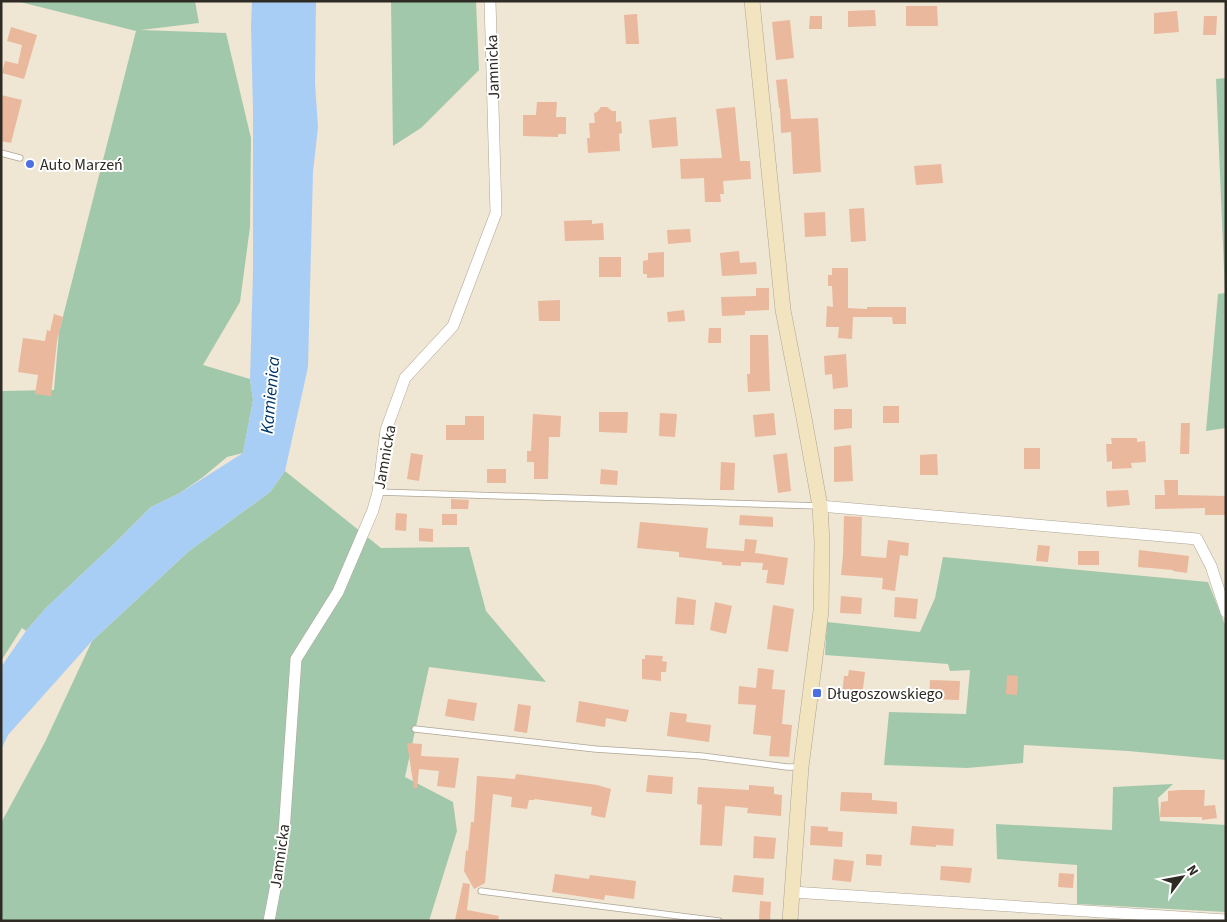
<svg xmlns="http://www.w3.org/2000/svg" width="1227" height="922" font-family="'Source Sans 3',sans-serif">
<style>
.green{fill:#a2c8ac}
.water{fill:#a9cef6}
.building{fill:#eab89d}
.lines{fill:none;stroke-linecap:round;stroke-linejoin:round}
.lane-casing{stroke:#ada494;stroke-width:7}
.street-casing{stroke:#ada494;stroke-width:12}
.secondary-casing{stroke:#ada494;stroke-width:16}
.lane{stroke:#fff;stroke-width:5.5}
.street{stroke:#fff;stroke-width:11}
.secondary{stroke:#f3e4c0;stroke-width:15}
.poi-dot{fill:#4c70e4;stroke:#fff;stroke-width:2}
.labels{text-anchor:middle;stroke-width:4;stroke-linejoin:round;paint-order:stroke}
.street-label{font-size:16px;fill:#2e2b24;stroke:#fff}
.poi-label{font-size:16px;fill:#2e2b24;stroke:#fff;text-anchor:start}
.water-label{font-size:18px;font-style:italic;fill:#003767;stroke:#fff}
</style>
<rect width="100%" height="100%" fill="#efe6d4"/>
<g class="green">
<polygon points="16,1 195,1 199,23 141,30 226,33 251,138 250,227 240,302 203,365 250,379 253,400 243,453 227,457 203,477 180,493 151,507 117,541 46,608 26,631 22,628 1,661 1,391 54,390 59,332 136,31"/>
<polygon points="391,1 476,1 479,70 421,128 393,146"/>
<polygon points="1226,78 1226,428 1206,431 1218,294 1225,293 1216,79"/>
<polygon points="285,471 381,548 469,547 486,611 546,682 429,667 405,777 453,802 457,831 429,921 1,921 1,823 45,742 92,641 189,551 270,492"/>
<polygon points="943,557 1208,582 1226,627 1226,760 1128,751 1024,745 1023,763 967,768 884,765 889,712 966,714 970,670 950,671 948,664 825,655 827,622 920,632 935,598"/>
<polygon points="1173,784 1158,798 1160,821 1226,825 1226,912 1077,904 1077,865 997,859 996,824 1112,830 1113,787"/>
</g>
<polygon class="water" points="252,1 316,1 315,83 318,127 313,172 308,367 285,471 270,492 189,551 92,641 8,735 1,750 1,667 26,631 46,608 117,541 151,507 180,493 243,453 253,400 250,379 253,272 253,111 251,27"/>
<g class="building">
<polygon points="906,6 937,6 938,26 906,26"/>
<polygon points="875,10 876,26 848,27 848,11"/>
<polygon points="1177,11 1179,32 1154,34 1154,13"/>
<polygon points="637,14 639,44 626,44 624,15"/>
<polygon points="810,16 822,16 822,29 809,29"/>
<polygon points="1204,16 1217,16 1216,35 1203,35"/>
<polygon points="790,20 794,58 776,60 772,22"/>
<polygon points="11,27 37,35 24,79 2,73 5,61 18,64 22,45 7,41"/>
<polygon points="787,79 791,119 818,118 821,172 793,174 791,132 781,133 780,108 779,108 776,80"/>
<polygon points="1,95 22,100 11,143 1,141"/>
<polygon points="537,102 557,102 556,117 566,117 566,134 558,134 558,137 523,136 523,115 536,115"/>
<polygon points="601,107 607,107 612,111 616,111 616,122 621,121 622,133 619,134 620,151 588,153 587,138 590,138 589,123 595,123 594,113 597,112"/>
<polygon points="735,107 740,161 750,161 751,179 723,181 724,194 720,194 721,202 705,202 704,178 681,179 680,159 722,158 716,109"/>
<polygon points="676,117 678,146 652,148 649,120"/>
<polygon points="941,164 943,183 916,185 914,166"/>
<polygon points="864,208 866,241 851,242 849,209"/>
<polygon points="825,212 826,236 805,237 804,213"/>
<polygon points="592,220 592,224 603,223 604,240 565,241 564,221"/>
<polygon points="690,229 691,242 668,244 667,230"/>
<polygon points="739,251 740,263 756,262 757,274 722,276 720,253"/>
<polygon points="664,252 664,277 647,278 647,274 643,274 643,261 648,260 648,253"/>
<rect x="599" y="257" width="22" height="20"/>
<polygon points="832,268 848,268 848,308 867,309 867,307 906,307 906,324 893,324 892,317 853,317 852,339 838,338 839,327 826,327 827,306 833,307 832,286 828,286 828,275 832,275"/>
<polygon points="756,288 769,288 769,310 745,311 745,315 722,316 721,297 756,296"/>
<polygon points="560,300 560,321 539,321 538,301"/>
<polygon points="684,310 685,321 668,322 667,312"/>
<polygon points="54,314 63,317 57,341 51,396 35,394 38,375 18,372 23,338 45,341 47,330 50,331"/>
<polygon points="709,328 721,328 721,343 708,343"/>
<polygon points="750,335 768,335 770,391 748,392 747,374 750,374"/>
<polygon points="846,354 848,387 833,389 832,374 825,375 824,356"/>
<rect x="883" y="406" width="16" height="17"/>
<polygon points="834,409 852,409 852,428 834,430"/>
<polygon points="599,412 628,412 627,433 599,432"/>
<polygon points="660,413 677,414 675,437 659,436"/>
<polygon points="774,413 776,435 755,437 753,415"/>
<polygon points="533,414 561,416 560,437 549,437 548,479 534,479 534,462 527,462 527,451 531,451"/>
<polygon points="465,416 484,416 484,440 446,440 446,425 465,425"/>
<polygon points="1181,423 1190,423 1189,454 1180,454"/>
<polygon points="1111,438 1137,438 1137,442 1145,441 1146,462 1131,463 1132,468 1112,469 1112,461 1107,462 1106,444 1112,444"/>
<polygon points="851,445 853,481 834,482 834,447"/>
<rect x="1024" y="448" width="16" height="21"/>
<polygon points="411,453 423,455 419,481 407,479"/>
<polygon points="787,453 791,491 778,493 773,455"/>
<polygon points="937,454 938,475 920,475 920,455"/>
<polygon points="721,462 735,463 734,490 720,490"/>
<rect x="487" y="469" width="19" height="14"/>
<polygon points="601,469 618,471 617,485 600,484"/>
<polygon points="1164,480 1178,480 1178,495 1226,496 1226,515 1205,515 1205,508 1155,509 1155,495 1165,495"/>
<polygon points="1128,490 1130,505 1107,507 1106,491"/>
<polygon points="451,499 469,500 468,509 451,509"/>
<polygon points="396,513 407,514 406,531 395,530"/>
<rect x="442" y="514" width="15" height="11"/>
<polygon points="740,515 773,517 773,527 739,525"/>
<polygon points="844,516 862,517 861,556 886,558 888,540 909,543 908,556 900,555 895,591 882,589 883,578 841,575 843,555"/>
<polygon points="640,522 708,528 706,548 744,551 745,539 757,540 755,553 788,558 784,585 766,583 768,570 762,570 763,563 741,562 741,566 722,565 722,562 679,557 679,552 637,548"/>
<polygon points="419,528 433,529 433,542 419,541"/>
<polygon points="1038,545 1050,546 1048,562 1036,561"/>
<polygon points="1139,550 1189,556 1187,573 1173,571 1173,570 1138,567"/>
<rect x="1078" y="551" width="21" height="14"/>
<polygon points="841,596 862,598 861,614 840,613"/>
<polygon points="677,597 696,600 694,625 675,624"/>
<polygon points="895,597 918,599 916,619 894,617"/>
<polygon points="715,602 732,606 726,634 710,630"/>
<polygon points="773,605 794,609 788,652 767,649"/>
<polygon points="645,655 663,656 662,661 667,662 666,672 661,672 661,681 642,679 642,659 645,659"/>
<polygon points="758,668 774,670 772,689 785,690 782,724 792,725 789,757 769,756 771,736 753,734 756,705 738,704 739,686 756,688"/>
<polygon points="849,670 865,672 862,697 842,695 844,676 848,676"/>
<polygon points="1007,675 1018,676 1017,695 1006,694"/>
<polygon points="930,680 960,681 959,700 929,699"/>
<polygon points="448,699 477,703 474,721 445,716"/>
<polygon points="579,701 629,710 626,722 606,718 605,727 576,722"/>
<polygon points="518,704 531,706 527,733 514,731"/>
<polygon points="670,712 687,714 686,722 711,725 709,742 667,736"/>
<polygon points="407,743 422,744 421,756 459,758 455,788 437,786 439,771 419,769 417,788 414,788"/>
<polygon points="516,774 597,785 611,789 605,818 591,815 592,807 535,799 534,800 529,800 527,809 511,807 512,797 493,794 485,883 474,889 464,871 466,850 468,851 471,822 474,822 477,776 515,779"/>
<polygon points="648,775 673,777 672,794 646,792"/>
<polygon points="749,785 774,787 774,794 782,795 781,816 747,813 748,808 725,806 722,846 700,845 702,805 697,804 698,787 749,790"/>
<polygon points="1180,790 1205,790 1204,806 1215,805 1217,818 1202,820 1202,817 1160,817 1161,802 1168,801 1168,791"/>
<polygon points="841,792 872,793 872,800 897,802 897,814 840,811"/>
<polygon points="811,826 828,827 828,831 843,832 842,847 810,845"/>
<polygon points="912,826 954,829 953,846 936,845 936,847 910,845"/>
<polygon points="754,836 776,838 774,859 753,858"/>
<polygon points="866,854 882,855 881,866 866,865"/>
<polygon points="834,859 854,861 851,882 832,880"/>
<polygon points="941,866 972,868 970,883 940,880"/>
<polygon points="1059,873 1074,874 1073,888 1058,887"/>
<polygon points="555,874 589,879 590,875 636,881 634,899 605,895 604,900 552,892"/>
<polygon points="734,875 764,878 763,895 732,892"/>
<polygon points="463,883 470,884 467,910 499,916 498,921 455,920"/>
<polygon points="760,901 771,902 770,921 759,921"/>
</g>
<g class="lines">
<g class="lane-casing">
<g id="lane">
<polyline points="1,153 20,158"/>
<polyline points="378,492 820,506"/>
<polyline points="415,729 595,749 702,756 787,767 799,767"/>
<polyline points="481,891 719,921"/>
</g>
</g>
<g class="street-casing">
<g id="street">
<polyline points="820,506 1197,539 1211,566 1226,612"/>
<polyline points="792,892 1226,920"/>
<polyline points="269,921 283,847 296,659 338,592 373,510 378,492 386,430 405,378 453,326 496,213 490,1"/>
</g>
</g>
<g class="secondary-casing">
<polyline id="secondary" points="752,1 783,310 804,418 820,506 822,542 821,611 801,767 790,921"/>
</g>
<use href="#lane" class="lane"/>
<use href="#street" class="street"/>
<use href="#secondary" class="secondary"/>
</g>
<g class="poi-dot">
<circle cx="30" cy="164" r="5"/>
<rect x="812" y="688" width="10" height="10" rx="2.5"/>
</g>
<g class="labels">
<g class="street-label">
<text transform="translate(492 67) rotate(-92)" y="6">Jamnicka</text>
<text transform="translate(384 457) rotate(-80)" y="6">Jamnicka</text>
<text transform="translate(279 856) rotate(-82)" y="6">Jamnicka</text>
</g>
<g class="poi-label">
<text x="40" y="170">Auto Marzeń</text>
<text x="827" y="699">Długoszowskiego</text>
</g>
<g class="water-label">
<text transform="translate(270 395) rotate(-85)" y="6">Kamienica</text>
</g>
</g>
<rect width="1227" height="922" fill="none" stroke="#2e2b24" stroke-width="5"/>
<g transform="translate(1182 877) rotate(58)" stroke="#ffffff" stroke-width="4" paint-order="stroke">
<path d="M0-4L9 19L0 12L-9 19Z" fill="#2e2b24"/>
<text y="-8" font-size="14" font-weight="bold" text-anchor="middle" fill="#2e2b24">N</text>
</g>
</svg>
